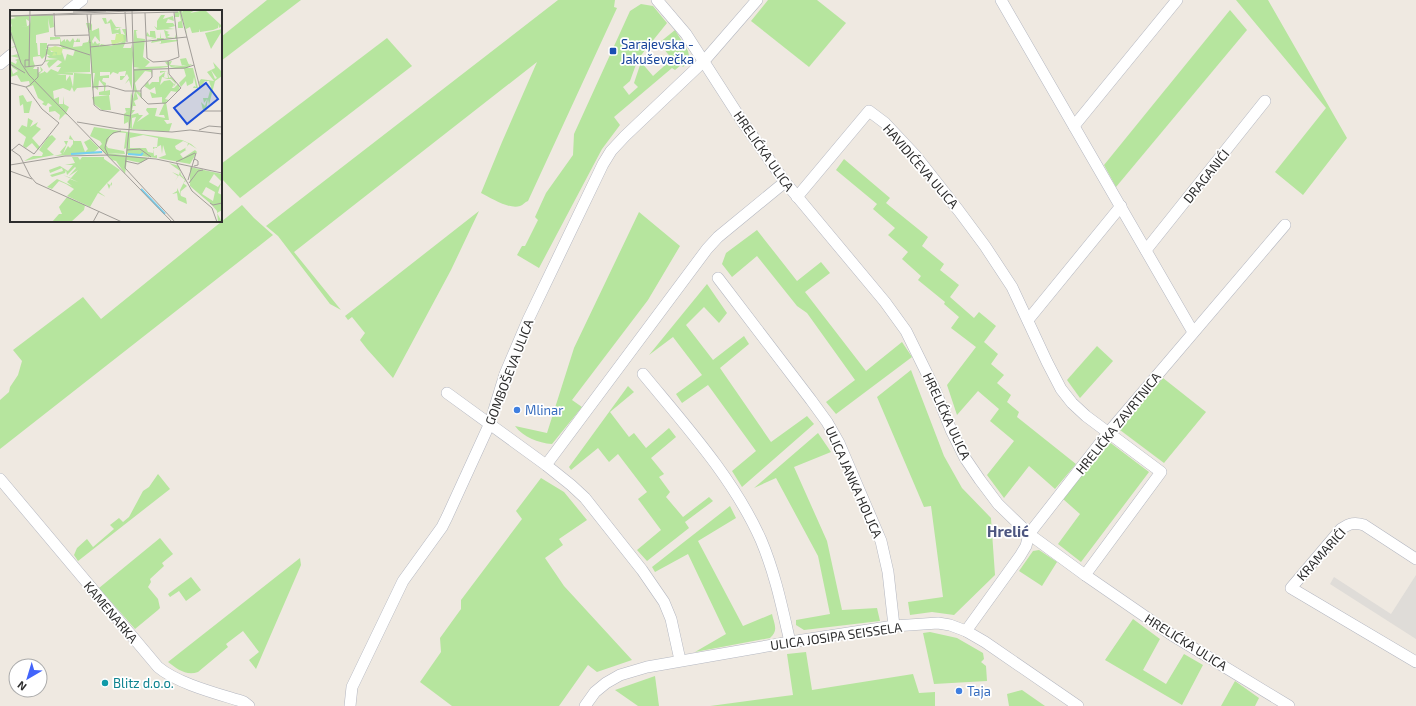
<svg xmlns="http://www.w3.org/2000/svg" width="1416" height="706" font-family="'Exo 2',sans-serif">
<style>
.green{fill:#b6e59e}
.plaza{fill:#dfdcd8}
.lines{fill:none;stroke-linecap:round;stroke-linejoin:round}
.minor-casing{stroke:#b4b7c1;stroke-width:12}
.minor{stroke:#fff;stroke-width:11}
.transit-dot{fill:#1a4fb4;stroke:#fff;stroke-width:1.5}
.shop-dot{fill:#3f7fe0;stroke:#fff;stroke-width:1.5}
.culture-dot{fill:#0f9aa8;stroke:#fff;stroke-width:1.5}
.labels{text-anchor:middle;stroke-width:3.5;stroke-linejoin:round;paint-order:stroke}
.transit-label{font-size:13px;fill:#164399;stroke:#fff;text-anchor:start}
.street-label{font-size:13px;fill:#2e2e2e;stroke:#fff}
.shop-label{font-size:13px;fill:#366cbe;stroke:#fff;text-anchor:start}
.culture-label{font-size:13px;fill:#0d838f;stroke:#fff;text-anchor:start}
.quarter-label{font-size:15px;font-weight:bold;fill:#4d5680;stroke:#fff}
.inset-river{fill:none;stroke:#75cff0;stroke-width:2}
.inset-road{fill:none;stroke:#a29e99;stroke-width:1}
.view{fill:#1d4ed8;fill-opacity:0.15;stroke:#1d4ed8;stroke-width:2}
.inset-edge{fill:none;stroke:#2e2e2e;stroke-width:2}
</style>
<rect width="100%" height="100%" fill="#efe9e1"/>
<g class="green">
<polygon points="267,0 301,0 221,61 221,37"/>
<path d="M558 0H615L614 7 617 8 528 201C525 202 523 205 520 206 510 210 491 198 481 193L502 142 537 62 294 252 341 310 330 304 278 236 266 226Z"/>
<polygon points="768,0 817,0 846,23 809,67 751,21"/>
<polygon points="1236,0 1268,0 1347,138 1303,195 1275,172 1326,108"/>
<polygon points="641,4 653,6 667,23 638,59 630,81 623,87 629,95 638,87 634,83 641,62 653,76 672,59 659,43 675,30 688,51 690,60 683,67 681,65 675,70 672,68 614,117 620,125 602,149 539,268 517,255 522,246 525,246 538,220 535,217 546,193 573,155 574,134 630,11"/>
<polygon points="1230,10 1247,30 1116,187 1104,165"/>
<polygon points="387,38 412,66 240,198 221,178 221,164"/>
<polygon points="844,159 890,198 886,203 928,237 922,246 944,264 940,270 959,285 950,297 974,318 979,312 996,326 984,342 998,354 991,364 1004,375 997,383 1011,395 1007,402 1019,412 1017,417 1076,464 1055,489 1029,466 1004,498 987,475 1014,441 990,421 999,409 978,391 957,415 947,385 976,347 951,328 959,317 944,304 945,302 918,280 921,276 902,259 908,252 888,235 895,228 873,209 877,204 836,170"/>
<polygon points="242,205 254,218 273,235 0,449 0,400 9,392 10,387 18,375 22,361 13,350 83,297 101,319"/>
<polygon points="479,211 451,270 393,378 367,349 360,340 365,333 352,317 348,320 345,316"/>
<path d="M639 212 680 246 648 300 572 400 582 407 552 444C538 443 523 437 515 426L547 433 574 348Z"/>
<polygon points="757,230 797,281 821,262 830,273 805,292 866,371 902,342 912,357 836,414 826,402 855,380 807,313 797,306 757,256 732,277 722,264 726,253"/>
<polygon points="707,284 727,313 719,323 704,307 686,325 713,360 744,336 749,344 720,368 771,442 807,416 814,424 742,487 732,471 756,451 708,385 682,403 676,394 702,375 673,337 649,355"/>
<polygon points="1097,346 1113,361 1080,398 1067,380"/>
<polygon points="911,370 944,456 962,488 991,518 995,575 954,615 932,612 910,615 908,602 943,597 931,506 924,507 877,397"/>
<polygon points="1163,378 1206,412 1164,463 1120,430"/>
<polygon points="628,386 634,392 610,412 629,437 634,433 646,448 669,428 676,437 651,458 664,474 659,477 670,492 666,497 683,517 709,497 713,501 685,522 689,528 647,561 637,550 661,530 638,499 647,492 618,454 609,462 598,448 571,470 569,467"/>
<polygon points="818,433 831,452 794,467 827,541 842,610 877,608 880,621 804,630 796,625 796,620 830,614 818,556 776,478 754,488"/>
<polygon points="1108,441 1149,472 1081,562 1058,544 1080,514 1063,499"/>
<polygon points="158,474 170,489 78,561 74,555 77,548 87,539 93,547 114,529 110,525 119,518 123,522 129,517 143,491 149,487"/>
<polygon points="541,478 564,492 587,520 559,539 563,545 545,558 564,586 632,660 597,672 588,665 559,706 452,706 420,682 441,652 440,638 461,609 461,600 522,519 516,511"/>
<path d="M730 506 736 518 698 541 743 626 772 614C774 624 779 630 770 638L695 652 726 634 688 554 655 572 652 567Z"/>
<polygon points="160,538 173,554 162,563 164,566 150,579 151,582 148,587 158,599 160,608 158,610 135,629 99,588"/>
<polygon points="1039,550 1057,562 1042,586 1019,571 1033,551"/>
<path d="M300 558 301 565 256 669 249 660 259 652 243 631 226 644 228 647 198 672C186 676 177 669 168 662Z"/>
<polygon points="191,577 201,590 186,601 179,591 170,597 168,594"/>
<polygon points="1133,619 1160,639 1143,670 1166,684 1184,654 1203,665 1182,705 1105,660"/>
<polygon points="930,632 957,638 983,653 984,659 981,662 986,666 987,681 934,684 923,633"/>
<polygon points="806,652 812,690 913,674 919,693 935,692 935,706 710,706 793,695 787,654"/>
<polygon points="655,676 659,706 638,706 615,690"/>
<polygon points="1235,681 1259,698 1255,706 1221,706"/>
<polygon points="1022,690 1045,706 1007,706 1009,706 1007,694"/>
</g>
<polygon class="plaza" points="1416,575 1416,639 1330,584 1334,577 1391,614"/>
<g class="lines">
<g class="minor-casing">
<g id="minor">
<polyline points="657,0 686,34 742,121 785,182 885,302 906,331 935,390 951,430 965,458 980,480 998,504 1029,534 1085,575 1172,635 1289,706"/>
<polyline points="1001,0 1193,332"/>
<polyline points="68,11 82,0"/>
<polyline points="0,64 11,55"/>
<polyline points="1074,126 1177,0"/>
<polyline points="797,197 869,111 885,123 915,155 959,211 985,246 1012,287 1047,362 1061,389 1072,403 1086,416 1161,472 1085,575"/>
<polyline points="1146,250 1265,101"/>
<polyline points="718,278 811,400 827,422 839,443 881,541 888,572 894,626"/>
<polyline points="1028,320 1121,206"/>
<path d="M643 374C685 425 734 479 761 540 775 573 782 607 790 642"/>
<polyline points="447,393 546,465 571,485 585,498 642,570 664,602 671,619 680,660"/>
<polyline points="546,465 707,249 718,237 785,182"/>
<path d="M0 479 158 667C178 684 219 694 244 702L249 706"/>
<path d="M1416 559 1364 525C1355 522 1350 523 1341 529L1291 588 1416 662"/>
<polyline points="966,631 1020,556 1026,546 1029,534 1108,433 1285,225"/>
<polyline points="350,706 352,687 403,581 442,527 447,517 490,423 505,374 528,320 603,164 611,151 625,136 704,61 757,0"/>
<polyline points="585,706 595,692 606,683 620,675 647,667 790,642 894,626 938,623 950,625 966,631 985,642 1078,706"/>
</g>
</g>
<use href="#minor" class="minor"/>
</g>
<rect class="transit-dot" x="609" y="47" width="8" height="8" rx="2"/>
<g class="shop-dot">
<circle cx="517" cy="410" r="4"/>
<circle cx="959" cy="691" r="4"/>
</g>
<circle class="culture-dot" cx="105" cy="683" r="4"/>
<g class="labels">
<g class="transit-label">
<text x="621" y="49">Sarajevska -<tspan x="621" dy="15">Jakuševečka</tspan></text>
</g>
<g class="street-label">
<text transform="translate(764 151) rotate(55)" y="5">HRELIĆKA ULICA</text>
<text transform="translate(921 166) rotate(49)" y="5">HAVIDIĆEVA ULICA</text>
<text transform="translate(1206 176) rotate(-51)" y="5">DRAGANIĆI</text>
<text transform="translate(509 372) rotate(-69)" y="5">GOMBOŠEVA ULICA</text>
<text transform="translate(947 416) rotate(65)" y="5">HRELIĆKA ULICA</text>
<text transform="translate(1118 423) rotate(-51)" y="5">HRELIĆKA ZAVRTNICA</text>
<text transform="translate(854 482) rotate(66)" y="5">ULICA JANKA HOLJCA</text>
<text transform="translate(1321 554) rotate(-48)" y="5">KRAMARIĆI</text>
<text transform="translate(111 612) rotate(50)" y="5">KAMENARKA</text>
<text transform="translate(836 636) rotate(-8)" y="5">ULICA JOSIPA SEISSELA</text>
<text transform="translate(1186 642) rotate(32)" y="5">HRELIĆKA ULICA</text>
</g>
<g class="shop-label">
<text x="525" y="415">Mlinar</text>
<text x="967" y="696">Taja</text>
</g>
<g class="culture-label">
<text x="113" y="688">Blitz d.o.o.</text>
</g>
<g class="quarter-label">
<text x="1008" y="537">Hrelić</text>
</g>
</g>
<g transform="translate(10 10)">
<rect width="212" height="212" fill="#efe9e1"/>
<path d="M167 0H172V3L173 0H185L180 3 195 0 212 16 209 18 208 14V18L203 20 190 22 189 19V22L182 23 180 17 176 19 174 7 177 26 171 2 173 18H168V12L171 11 169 3V7H165V2H169ZM43 5 44 17 40 18 38 8 39 22 26 25V33H29H27L28 45H30V33H37V37H45L36 38V39L40 38 41 42 47 41V45L52 42 55 51 57 44 63 46 65 40 53 39 50 35V29L40 30V27H50L51 32 55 29V32L57 29 60 32 63 28 65 32 68 28 69 31 70 28V32H64L63 37 72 36 73 33 78 32 80 26 76 13H80L81 15 82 13V21L89 18 90 32 85 26 82 31 83 34 85 31 87 34 90 33 89 37 91 34 101 36 112 32V28H108L110 25 106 26 109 23 102 24 100 13 95 14 92 8H96L97 13 101 9 106 17H112L104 19 108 20 110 18 111 24 115 25 112 19H116V31L113 38H121L122 34 123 43 124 20H128L126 21 127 28 135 29 133 47 140 52 135 57 158 56 155 52 162 51 160 55 172 56 170 49 176 48 179 55H173L171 56 161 57 159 55 158 57 150 58H158L137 59 142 60V65L141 62 135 61 125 73 127 81 131 83 132 89 126 82 128 89 124 91 126 96H123L122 100H125L121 105 128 103 129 105H133L127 112 139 104 136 100 137 98H147L145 106 155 108 154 105H149L154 94 152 93V87L142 88 140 82 146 84 145 77 140 80 134 76 138 71 139 75 142 72H149V67L155 62 154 67 157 68 152 67 150 75 154 71 160 70 164 74 162 78H164L168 74 166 72 165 75 163 77 165 73 161 69H154L158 68 157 61 150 63V61H157L158 66 157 59 159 68 161 67 169 75 170 80 167 82 161 81 155 89 159 90 156 92 159 110H154L157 114 162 113 159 122 122 119 126 107 122 108V119L119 118V110L118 119V112L114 114V104L119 100 116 102 115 98H120L121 82 123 89 125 81 123 80V61L124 71V59L130 58 123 57 122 46V80L119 70 115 74 119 68 117 64 112 70H110V66H115L116 61 109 62 108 64 103 62 100 65V62H90V66L99 65V68H93L92 71 96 73 95 81 100 80V85H89V82L94 81V76L89 70 88 80 84 77 82 81 85 63H83L82 70 80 40V62L53 63H63V65L47 64 51 65V70V65H56V71L60 65 63 77 64 63 81 64V77L67 78 64 82 62 77 60 81 53 78 43 81 44 89 49 87V94H53V86L54 94V86V94L59 97 56 103 25 70 58 105 55 104 49 110 50 105 45 101 39 102V97L42 96 40 94 38 93 36 96 32 94 34 92 28 88 23 75 16 78 20 75 19 71 11 72 7 65 0 67V58L1 57 3 64 8 61 2 57 0 51 6 54 7 51 5 50 9 48 0 46 8 44 5 37 0 38 5 36 0 26V15L2 17 0 9 6 8 0 6H19V11L16 9 17 16 9 17 18 16 20 14 21 6ZM37 44 40 46H37L39 48 48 49 36 50 35 52 39 51 37 54 39 58 48 50 52 52 46 57H51L48 62 41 59 37 63 34 61V62L29 64 33 60 30 56 31 61 28 63V59H23L25 56 22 47 23 50V47L30 46 32 49ZM151 5H155L153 9 163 6 164 11 158 9 156 13H163L165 16 158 18 165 19 147 20 144 16 147 18V11ZM212 19V21L201 39 195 23ZM154 20 159 22 157 23 160 25 157 27 165 28 166 24 167 28 162 29 154 28 153 30H168V35V31L149 34 151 33V31L141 33 142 31 147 30V28L137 30H136L145 28 136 26 137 22 140 26V21H145L146 28H150L151 22V28H156ZM203 52 212 62V66L205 71 199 95 198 89 196 100H193L191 92 195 96 197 89 194 93 193 88H198L201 77 199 71H195L190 77 189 72 191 69 204 71 197 62 201 60 205 69 207 68 201 60 205 58ZM182 54 177 58H183L188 78H183L184 76 186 77 184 67 183 73 177 76 176 71 171 77 169 73 176 66 174 59 160 58ZM13 85 17 92 22 91 19 103H14L13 94 10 96 9 86ZM99 85 101 100H92L84 94 82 87ZM18 108 23 111 20 117 28 112 26 116 31 119 22 128 30 137 28 140 22 133 16 138 13 136 16 127 8 121 12 115 17 117ZM84 117 172 130 181 134 187 139 179 134 175 139 178 142 176 140 170 144 173 148 185 140 187 142 180 154 148 148 156 145 153 135 152 144 151 135 143 139 144 146 147 145V148L117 144 116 133V138L114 139 116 123 106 122 100 126 96 135 98 138 114 141 115 144 97 143 138 148 131 153 117 150 115 164 106 151 102 150 89 137 92 134 90 131 80 126ZM133 125 148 128 147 138 143 137V143L138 142 136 138H120V128ZM173 131 178 133 177 137 170 141 166 139 165 136ZM42 125 46 129 37 139 44 145 14 151 23 146H32L33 143 29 140 38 127ZM60 125 64 131H71L75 142 78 139 74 132 80 129 89 138 84 142 94 143 44 146 52 144 50 142 56 135 54 131H58L53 144 58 136 60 138 63 134V130L59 129ZM62 147H68L70 150 72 147H94V149L110 160 97 173 100 175 102 172V176L101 174 99 179 97 173 89 182 96 187 88 183 80 197 57 186 64 179 56 174 49 171 42 179 37 177 47 169 62 176 57 172 60 169 68 172 53 165 61 168 68 160 59 166 66 158 65 157 57 165 56 160 55 163 42 167 40 165 53 161 52 158 40 163 39 160 50 156 58 161 63 155H55L65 153ZM159 153 169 156 171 165 175 169 176 171 173 173 177 176 171 181V186L176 188 177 194 168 190 167 183 162 184 167 181V178L171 186 170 180 175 170 169 165 165 171 168 166 162 162 169 165 170 161ZM180 157 212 164 211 171 204 164 199 172 208 177 211 173 208 183 212 185V200L207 203 212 212H208L207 201 201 194 180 176ZM196 177 205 182 203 191 192 184ZM57 187 75 195 74 200 61 212H42L49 204H52L49 197Z" fill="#b6e59e" fill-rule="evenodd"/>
<path d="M106 24H113L114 31 102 35 101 30H105ZM45 36 53 38 51 45H47V42H44L47 45 42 46 44 42 38 39Z" fill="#c9ec9a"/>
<path class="inset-river" d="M61 144 92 142M118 144 131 145 133 143M131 179 155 204"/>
<path class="inset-road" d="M122 0 124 72 115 158 165 212M170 0 190 78M63 2 96 1M115 2 117 32M44 3 45 26 79 25M135 3 137 48 143 52 158 51 169 47 164 2M77 4 80 33M0 6 168 2M0 6 145 0M0 20 11 53 19 65 162 212M80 20 81 4M80 32 84 95 90 100 120 106M80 37 177 27M19 50H15V57L32 55 35 51 38 35H49L80 45M0 54 15 63M19 57 20 0M124 60 175 58 184 55M142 60V67L131 79V87L138 94 156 93 171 78 159 64 158 51M0 73 16 77 20 75 28 67V57M82 77 98 76 115 81M115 81H131M194 101H212M67 112 109 119 162 122 180 120 212 124M189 120 199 116 212 117M0 139 10 146 20 166 26 173 112 212M2 140 9 134 24 144 49 113 32 99 16 77M117 140 130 139 141 147M98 145 95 138 97 129 103 123 111 121M115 151 128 154 139 148M183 151 185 149 188 151V155L184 156M166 152 185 143M167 154 182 181 202 198 207 212M0 155 55 146 100 145 146 149 212 163M0 161 22 169M178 170 186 143M179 173 188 161 193 160M200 193 203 195 212 193M83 212 89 201"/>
<path class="view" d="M196 73 208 89 177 114 164 98Z"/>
<rect width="212" height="212" class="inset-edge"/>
</g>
<g transform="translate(28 678) rotate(218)"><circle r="19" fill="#ffffff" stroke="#ababab"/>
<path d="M0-3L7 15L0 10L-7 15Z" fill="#4264fb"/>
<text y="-6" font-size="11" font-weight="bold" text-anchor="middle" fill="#2e2e2e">N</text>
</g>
</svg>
